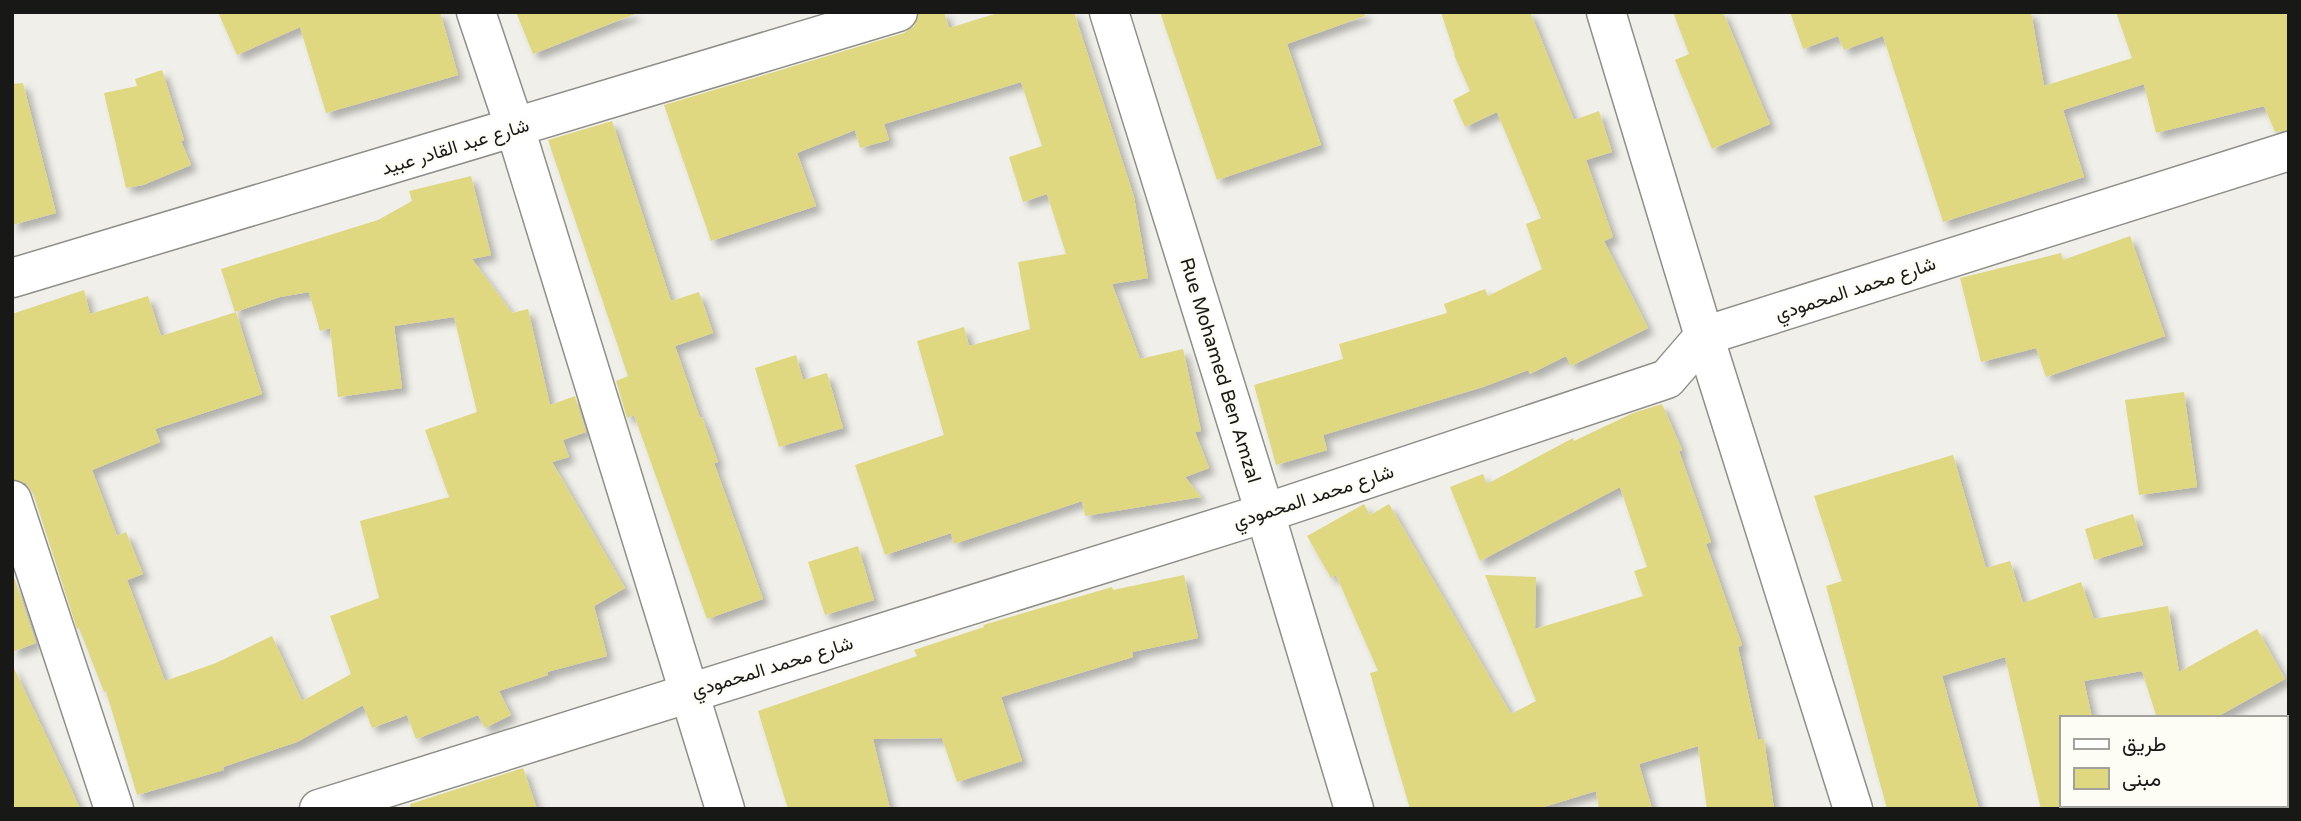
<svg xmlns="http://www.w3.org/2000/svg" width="2301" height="821" font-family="'Varela Round',Vazirmatn,sans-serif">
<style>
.building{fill:#dfd881;filter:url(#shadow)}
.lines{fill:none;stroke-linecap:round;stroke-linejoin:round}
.minor-casing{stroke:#8f8f89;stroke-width:41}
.minor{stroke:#fff;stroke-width:38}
.labels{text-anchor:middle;stroke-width:5;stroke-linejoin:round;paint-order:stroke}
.street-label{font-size:19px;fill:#181816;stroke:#fdfdf6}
</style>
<defs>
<filter id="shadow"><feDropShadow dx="6" dy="6" stdDeviation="3.5" flood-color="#0004"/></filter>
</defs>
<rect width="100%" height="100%" fill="#f0efe9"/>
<g class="building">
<polygon points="218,12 440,12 458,75 326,113 300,27 237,55"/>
<polygon points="516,12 634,12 635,14 533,54"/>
<polygon points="919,12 944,12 949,28 1001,12 1074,12 1134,197 1148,278 1112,284 1140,359 1183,349 1201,431 1195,432 1209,468 1185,477 1201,497 1085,516 1082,501 954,544 951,533 885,555 855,465 944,435 917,341 964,327 969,346 1030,329 1018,262 1066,254 1047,194 1023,202 1009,157 1042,146 1021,82 884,124 889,140 860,148 855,130 797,153 816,206 711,241 664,105 904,33 914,26"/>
<polygon points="1160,12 1364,12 1365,16 1287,44 1321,145 1217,180"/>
<polygon points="1441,12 1530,12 1574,120 1599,111 1612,152 1586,160 1613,237 1604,241 1648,328 1571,366 1566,356 1530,374 1528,370 1483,387 1323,435 1327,450 1276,465 1254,385 1343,359 1339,344 1447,313 1444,304 1485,289 1488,296 1542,269 1526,224 1541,218 1497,112 1465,127 1453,100 1470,91 1454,55 1455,55"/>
<polygon points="1673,12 1723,12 1770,124 1712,149 1675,60 1689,54"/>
<polygon points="1790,12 2031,12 2044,86 2132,58 2116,12 2289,12 2289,130 2275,132 2264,106 2156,133 2144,84 2063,110 2084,177 1943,222 1883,36 1844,50 1838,36 1803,49"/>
<polygon points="162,70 184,140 181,141 191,165 143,185 126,188 104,93 137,86 135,79"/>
<polygon points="23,83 56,213 12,225 12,84"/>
<polygon points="612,121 671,301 699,292 713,333 675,346 700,418 702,417 718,462 714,463 763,599 707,619 634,415 627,418 616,381 628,376 548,140"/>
<polygon points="471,176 491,255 472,259 512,313 528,309 550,405 575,396 586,432 563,440 569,457 552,462 625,588 594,606 607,656 547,672 548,675 499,691 511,715 485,728 478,715 416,739 407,715 372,728 363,705 297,742 223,767 224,770 137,795 106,691 104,692 79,628 77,629 33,493 26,483 12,479 12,314 84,290 90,314 148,296 161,336 236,312 262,394 155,429 160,442 92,470 117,536 126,532 143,574 127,580 165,681 216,663 272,636 302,701 351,674 330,616 379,598 360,521 449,497 425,430 477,412 454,317 394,326 402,388 338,397 330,328 320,331 309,292 280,297 235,312 221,269 378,220 412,201 409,191"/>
<polygon points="2130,236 2165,336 2046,377 2036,348 1981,362 1960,278 2061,253 2063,260"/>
<polygon points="796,355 803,380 827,373 843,428 779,447 755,368"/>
<polygon points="2184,392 2197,487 2139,495 2125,400"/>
<polygon points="1662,404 1682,450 1679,451 1711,542 1706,544 1742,645 1738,647 1758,740 1764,739 1774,809 1707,809 1698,746 1639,764 1652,809 1599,809 1596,791 1537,809 1410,809 1370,673 1378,671 1336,575 1331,578 1307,536 1364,504 1370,515 1389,504 1511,714 1536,701 1485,575 1536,577 1535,629 1643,596 1634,571 1647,567 1620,487 1480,561 1450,487 1483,474 1487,484 1573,438 1574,441 1633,413"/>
<polygon points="1953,455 1986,568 2010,561 2023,603 2081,582 2094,619 2168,606 2179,672 2257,629 2285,679 2215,718 2157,718 2142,671 2084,681 2092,718 2061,718 2061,809 2041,809 2005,657 1942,676 1979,809 1887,809 1826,586 1842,581 1814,496"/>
<polygon points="2133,514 2143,545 2094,560 2085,529"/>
<polygon points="858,546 874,600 825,615 808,562"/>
<polygon points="12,571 36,643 12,652"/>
<polygon points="1184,575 1198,638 1132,652 1133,657 1001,697 1022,761 957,782 942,738 873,739 890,809 788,809 758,711 917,656 914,650 984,627 983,625 1112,587 1113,590"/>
<polygon points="12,664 69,784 80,809 12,809"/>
<polygon points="523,768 537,809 411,809 410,804"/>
</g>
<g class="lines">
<g class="minor-casing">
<g id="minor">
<polyline points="476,12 515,128 725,809"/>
<polyline points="1109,12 1265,513 1354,809"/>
<polyline points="1606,12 1704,336 1853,809"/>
<polyline points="12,278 898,12"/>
<polyline points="12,500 114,809"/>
<polyline points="319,809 1265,513 1667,379 1704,336 2289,151"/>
</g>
</g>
<use href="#minor" class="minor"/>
</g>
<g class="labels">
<g class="street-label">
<text transform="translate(455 146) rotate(-17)" y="7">شارع عبد القادر عبيد</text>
<text transform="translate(1855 288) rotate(-18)" y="7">شارع محمد المحمودي</text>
<text transform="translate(1221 370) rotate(73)" y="7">Rue Mohamed Ben Amzal</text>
<text transform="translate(1313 496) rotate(-18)" y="7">شارع محمد المحمودي</text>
<text transform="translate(772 666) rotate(-17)" y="7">شارع محمد المحمودي</text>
</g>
</g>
<rect width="2301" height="821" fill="none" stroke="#181816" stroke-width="28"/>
<rect x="2060" y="716" width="228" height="91" fill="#fdfdf6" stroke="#a1a19c" stroke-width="2"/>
<rect x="2074" y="739" width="35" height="10" fill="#ffffff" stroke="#a1a19c" stroke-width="2"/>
<text x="2122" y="751" font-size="21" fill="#181816">طريق</text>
<rect x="2074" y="768" width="35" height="21" fill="#dfd881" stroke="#a1a19c" stroke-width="2"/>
<text x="2122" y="786" font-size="21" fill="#181816">مبنى</text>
</svg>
